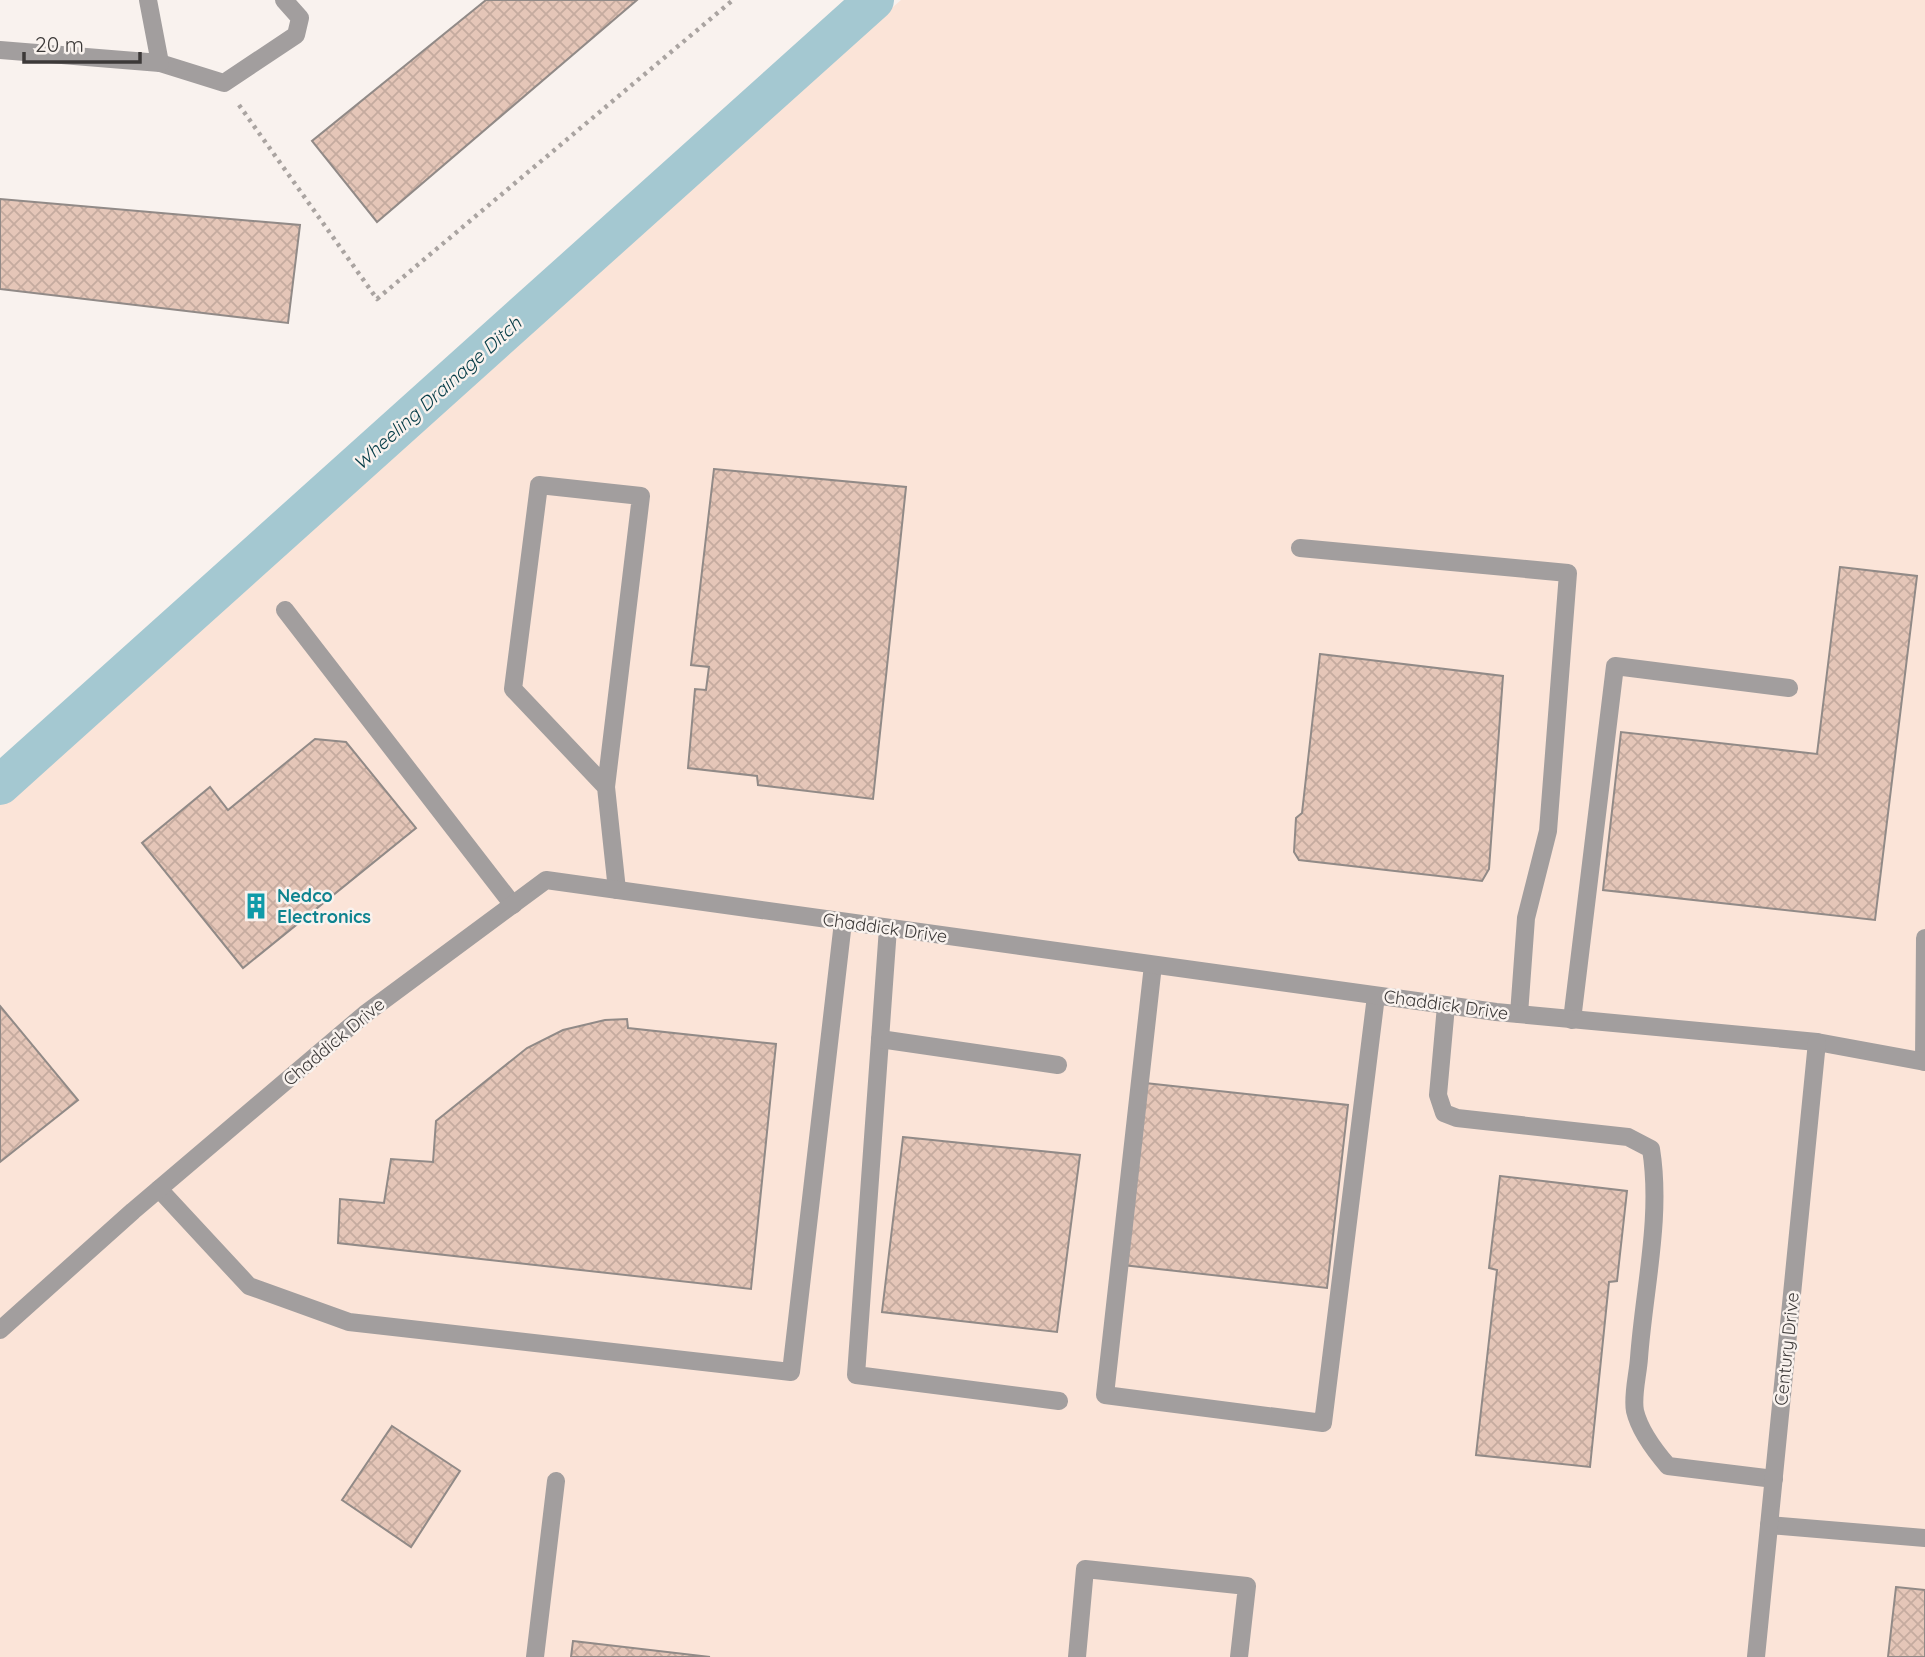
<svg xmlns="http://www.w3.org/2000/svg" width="1925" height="1657" font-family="Quicksand,sans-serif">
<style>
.industrial{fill:#fbe4d8}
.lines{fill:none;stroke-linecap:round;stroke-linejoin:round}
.canal{stroke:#a4c8d1;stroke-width:40}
.building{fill:url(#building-cross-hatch);stroke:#918a87;stroke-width:2}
.path{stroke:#aaa4a1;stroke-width:4.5;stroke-dasharray:3.5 5;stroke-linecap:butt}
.service{stroke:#a29e9e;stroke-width:18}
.minor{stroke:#a29e9e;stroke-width:18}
.labels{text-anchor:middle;stroke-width:5;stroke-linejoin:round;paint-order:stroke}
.culture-label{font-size:18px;font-weight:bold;fill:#0d838f;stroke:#f9f2ee;text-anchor:start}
.street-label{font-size:18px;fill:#3c3938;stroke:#f9f2ee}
.water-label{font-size:19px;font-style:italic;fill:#033b46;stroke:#f9f2ee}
</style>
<defs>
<pattern id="building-cross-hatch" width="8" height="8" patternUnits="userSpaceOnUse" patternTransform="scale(1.75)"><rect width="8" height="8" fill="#e5c6b8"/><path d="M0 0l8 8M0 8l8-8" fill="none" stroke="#c5ab9f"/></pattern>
</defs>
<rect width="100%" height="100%" fill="#f9f2ee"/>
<polygon class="industrial" points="901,0 1925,0 1925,1657 0,1657 0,792 19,781 264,554"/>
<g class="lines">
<polyline class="canal" points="0,785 874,0"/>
</g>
<g class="building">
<polygon points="486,0 637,0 377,222 312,141"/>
<polygon points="0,199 300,225 288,323 0,289"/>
<polygon points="714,469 906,487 873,799 758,785 757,776 688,768 695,689 706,690 709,667 691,665"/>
<polygon points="1840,567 1917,576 1875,920 1603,890 1621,732 1817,754"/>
<polygon points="1320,654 1503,676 1489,869 1482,881 1299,860 1294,852 1296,818 1302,813"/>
<polygon points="315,739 346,742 416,828 243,968 142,843 210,787 228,810"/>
<polygon points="0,1006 78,1100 0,1162"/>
<polygon points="627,1019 628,1028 776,1044 751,1289 338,1243 340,1199 384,1203 391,1159 433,1162 436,1121 527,1048 563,1030 605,1020"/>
<polygon points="1145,1083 1348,1105 1327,1288 1123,1265"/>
<polygon points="903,1137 1080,1155 1057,1332 882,1312"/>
<polygon points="1500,1176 1627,1191 1617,1281 1609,1282 1590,1467 1476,1455 1497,1270 1489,1268"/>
<polygon points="392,1426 460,1471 411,1547 342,1500"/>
<polygon points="1896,1587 1925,1590 1925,1657 1888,1657"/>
<polygon points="573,1641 710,1657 571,1657"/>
</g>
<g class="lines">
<polyline class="path" points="239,105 377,299 733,0"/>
<g class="service">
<polyline points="160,63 224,83 296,35 300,18 284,0"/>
<polyline points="1300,548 1568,573 1548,831 1526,918 1519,1014"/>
<polyline points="285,610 513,905"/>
<polyline points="606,787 513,689 539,485 641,496 606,787 617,890"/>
<polyline points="888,928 856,1375 1059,1401"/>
<polyline points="1153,965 1105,1395 1323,1423 1376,996"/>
<path d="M1446 1006 1438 1095 1444 1113 1457 1118 1628 1137 1651 1149C1662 1217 1644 1289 1639 1358 1638 1374 1632 1396 1635 1411 1640 1432 1655 1451 1668 1466L1774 1479"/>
<polyline points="1572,1020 1615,666 1789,688"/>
<polyline points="880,1039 1058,1065"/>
<polyline points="1924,1062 1925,938"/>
<polyline points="159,1189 249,1286 349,1322 791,1372 843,922"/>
<polyline points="1769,1525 1925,1538"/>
<polyline points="535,1657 556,1481"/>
<polyline points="1077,1657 1085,1569 1247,1586 1239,1657"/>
</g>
<g class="minor">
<polyline points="0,50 160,63 148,0"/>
<polyline points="0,1330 133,1211 365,1014 546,880 1496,1012 1817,1042 1925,1062"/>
<polyline points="1756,1657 1817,1042"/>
</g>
</g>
<defs>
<g id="building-bare" transform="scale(2.1)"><path d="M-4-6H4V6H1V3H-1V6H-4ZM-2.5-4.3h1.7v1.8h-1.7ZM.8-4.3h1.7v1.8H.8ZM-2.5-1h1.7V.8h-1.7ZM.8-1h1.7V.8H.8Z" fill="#0f9aa8" stroke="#f9f2ee" stroke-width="2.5" paint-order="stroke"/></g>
</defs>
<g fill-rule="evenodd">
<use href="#building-bare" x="256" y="906"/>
</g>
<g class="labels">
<g class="culture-label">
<text x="277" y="902">Nedco<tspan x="277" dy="21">Electronics</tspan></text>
</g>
<g class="street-label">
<text transform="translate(885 928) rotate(8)" y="6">Chaddick Drive</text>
<text transform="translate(1446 1005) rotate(8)" y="6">Chaddick Drive</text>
<text transform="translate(334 1042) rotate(-40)" y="6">Chaddick Drive</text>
<text transform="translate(1787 1349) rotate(-84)" y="6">Century Drive</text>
</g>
<g class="water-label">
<text transform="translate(437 393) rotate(-42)" y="7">Wheeling Drainage Ditch</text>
</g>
</g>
<path d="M24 52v10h116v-10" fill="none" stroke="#3c3938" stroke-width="3.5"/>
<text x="35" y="52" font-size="21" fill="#3c3938" stroke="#f9f2ee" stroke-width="5" paint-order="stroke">20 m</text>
</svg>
